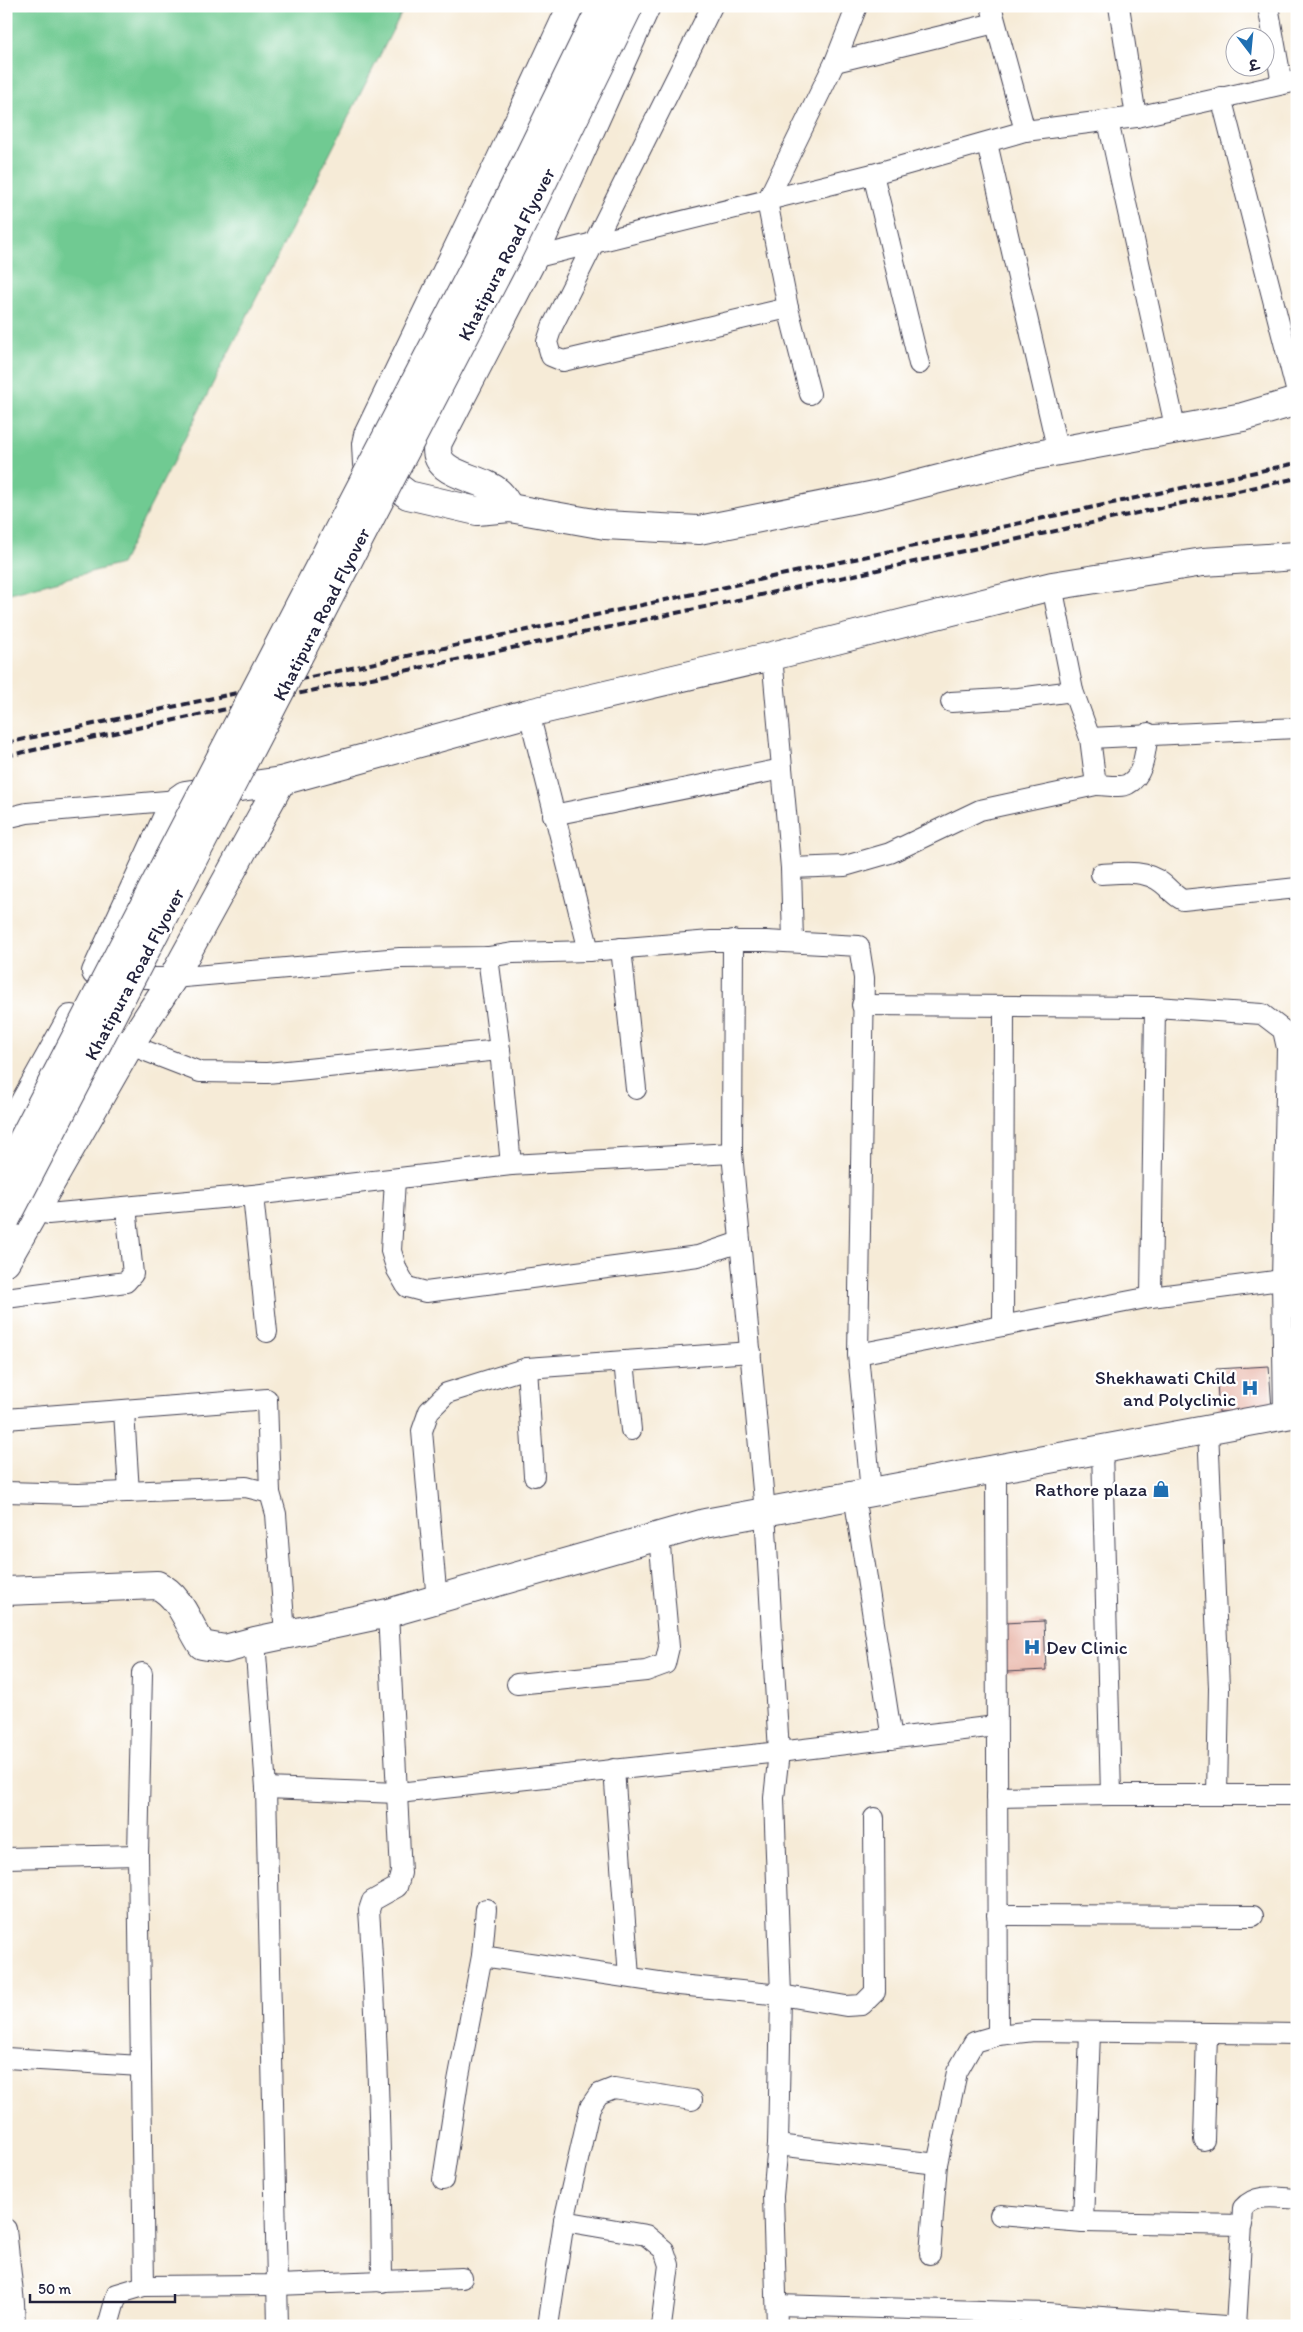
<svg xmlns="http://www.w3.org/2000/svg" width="1303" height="2332" font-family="Itim,'Playpen Sans Deva',sans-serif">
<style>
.green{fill:#70ca92;stroke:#497666}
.building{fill:#e7b0a2}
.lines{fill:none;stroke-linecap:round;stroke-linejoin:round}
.street-casing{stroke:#424052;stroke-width:22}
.secondary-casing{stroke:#424052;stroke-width:30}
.street{stroke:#fff;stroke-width:20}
.secondary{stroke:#fff;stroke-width:28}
.rail{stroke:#22223b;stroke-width:4;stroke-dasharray:8 4;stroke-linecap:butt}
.secondary-bridge-casing{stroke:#424052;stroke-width:30;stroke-linecap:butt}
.secondary-bridge{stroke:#fff;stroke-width:28}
.labels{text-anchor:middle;stroke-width:5;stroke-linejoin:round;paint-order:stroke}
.street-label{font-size:19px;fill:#22223b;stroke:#fff}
.poi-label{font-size:19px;fill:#22223b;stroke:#fff;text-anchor:end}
</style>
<rect width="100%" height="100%" fill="#fff"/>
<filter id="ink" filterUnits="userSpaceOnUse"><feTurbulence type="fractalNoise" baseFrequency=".02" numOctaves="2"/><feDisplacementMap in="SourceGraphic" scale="10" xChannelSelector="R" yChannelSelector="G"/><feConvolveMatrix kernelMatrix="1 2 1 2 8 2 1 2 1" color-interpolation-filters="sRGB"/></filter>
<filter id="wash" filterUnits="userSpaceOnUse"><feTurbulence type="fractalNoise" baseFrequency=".0096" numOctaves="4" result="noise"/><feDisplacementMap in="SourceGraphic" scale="20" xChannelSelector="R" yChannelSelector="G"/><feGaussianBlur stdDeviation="1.12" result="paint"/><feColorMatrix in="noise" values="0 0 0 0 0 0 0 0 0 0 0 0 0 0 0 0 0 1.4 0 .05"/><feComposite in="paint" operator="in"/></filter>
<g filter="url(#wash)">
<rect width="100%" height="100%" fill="#f6ebd7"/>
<polygon class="green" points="6,6 405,6 121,564 6,594"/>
<g id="blocks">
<g class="building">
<polygon points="1269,1366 1272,1409 1219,1412 1216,1369"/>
<polygon points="1044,1621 1046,1670 1006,1672 1004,1623"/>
</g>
</g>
</g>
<g filter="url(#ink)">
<use href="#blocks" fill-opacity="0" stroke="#424052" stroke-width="1"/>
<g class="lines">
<g class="street-casing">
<g id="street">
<polyline points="712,6 552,327 547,342 551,356 563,361 788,308"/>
<polyline points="991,6 1025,131"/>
<polyline points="1119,6 1136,117"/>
<polyline points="1268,6 1282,84"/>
<polyline points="835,62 995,23"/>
<polyline points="1221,97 1297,393"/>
<polyline points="1108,121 1176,431"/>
<polyline points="987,143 1058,452"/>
<polyline points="873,174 919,364"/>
<polyline points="533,258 873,174 1025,131 1136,117 1297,81"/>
<polyline points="810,394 788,308 767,201 835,62 857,6"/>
<polyline points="772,656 791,868 793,942"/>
<polyline points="951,702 1019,698 1073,691"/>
<polyline points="529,713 589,951"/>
<polyline points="1090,738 1297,728"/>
<path d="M1096 785C1105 785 1121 788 1128 784 1145 775 1145 750 1148 733"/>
<polyline points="553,815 782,769"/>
<polyline points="6,818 27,813 178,800"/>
<polyline points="791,868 845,866 890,853 980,810 1096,785 1090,738 1073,691 1052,586"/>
<path d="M1101 874C1121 873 1145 869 1162 883 1170 889 1174 896 1183 900L1297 888"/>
<polyline points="733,940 732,1153 765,1512 779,1752 774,1798 781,1995 778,2145 773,2196 777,2326"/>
<polyline points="621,948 636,1089"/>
<polyline points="488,957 500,1050 511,1165"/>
<polyline points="120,978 173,978 400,958 488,957 513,953 589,951 711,941 766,941 859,946 864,978 858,1354 871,1492"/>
<polyline points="862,1005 1155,1007 1262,1014 1283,1030 1287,1048 1282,1280 1284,1416"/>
<polyline points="89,1029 200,1072 267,1073 500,1050"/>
<polyline points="395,1179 391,1251 397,1270 407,1287 426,1292 698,1256 740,1242"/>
<polyline points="253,1195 267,1332"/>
<polyline points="34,1210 48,1214 253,1195 511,1165 732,1153"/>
<polyline points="1151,1297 1155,1007"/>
<polyline points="6,1298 126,1282 133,1274 126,1207"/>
<polyline points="1003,1326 1004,1006"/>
<polyline points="858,1354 1151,1297 1282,1280"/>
<polyline points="624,1361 631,1430"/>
<polyline points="527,1368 534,1476"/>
<polyline points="124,1412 129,1492"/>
<polyline points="6,1419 267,1399 270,1493"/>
<polyline points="1208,1429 1219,1688 1217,1795"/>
<polyline points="1102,1449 1111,1795"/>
<polyline points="996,1468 998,2035"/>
<polyline points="6,1492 78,1494 246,1487 270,1493 276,1514 285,1634"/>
<polyline points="854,1495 892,1739"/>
<polyline points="437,1601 422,1431 429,1411 447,1393 527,1368 751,1352"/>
<polyline points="255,1641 266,1788 278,2326"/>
<polyline points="142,1673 138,1855 144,2286"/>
<polyline points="517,1684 646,1671 665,1664 669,1647 659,1536"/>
<polyline points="614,1769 629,1977"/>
<polyline points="266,1788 398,1793 779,1752 996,1726"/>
<polyline points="997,1797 1111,1795 1297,1795"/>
<polyline points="6,1858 138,1855"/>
<polyline points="997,1915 1253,1916"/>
<polyline points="482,1956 486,1909"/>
<polyline points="6,2058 141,2066"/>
<polyline points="1204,2140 1207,2033"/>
<polyline points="778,2145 937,2164"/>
<polyline points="443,2180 458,2081 482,1956 679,1985 781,1995 846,2006 862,2005 875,1992 874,1818"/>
<polyline points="1000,2215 1083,2222 1243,2225"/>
<polyline points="564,2221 646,2235 664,2250 669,2265 661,2326"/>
<polyline points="1083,2222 1090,2032"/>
<polyline points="6,2229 14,2303 15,2326"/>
<polyline points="930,2254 937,2164 957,2072 974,2042 998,2035 1034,2031 1297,2034"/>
<path d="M382 2282C381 2157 378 2034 369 1910L372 1901 397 1887 401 1873 388 1613"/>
<polyline points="777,2305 1047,2313 1225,2326"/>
<polyline points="108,2326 117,2294 144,2286 277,2285 462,2278"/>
<polyline points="548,2326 564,2221 590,2107 599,2094 614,2088 692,2100"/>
<path d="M1236 2326 1243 2208C1257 2192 1278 2198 1297 2199"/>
</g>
</g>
<g class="secondary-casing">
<g id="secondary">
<polyline points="572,6 500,161 368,435 366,444 367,464 408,495 477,511 510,508 605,525 699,530 880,494 1026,457 1243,417 1297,401"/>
<path d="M510 508C506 503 503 496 498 492 479 475 430 477 438 442L533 258 646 6"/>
<polyline points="96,972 171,809 178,800 185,795 281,781 529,713 772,656 1052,586 1203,562 1297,556"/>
<polyline points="6,1136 71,1019"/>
<polyline points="6,1261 129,1046 173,978 281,781"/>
<path d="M6 1591 157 1585C181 1596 188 1624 202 1645L225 1649 255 1641 388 1613 705 1523 1297 1413"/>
</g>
</g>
<use href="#street" class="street"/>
<use href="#secondary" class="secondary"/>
<g class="rail">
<polyline points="6,743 1297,463"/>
<polyline points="6,756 859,574 1297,478"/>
</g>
<g class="secondary-bridge-casing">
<g id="secondary-bridge">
<polyline points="6,1172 486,245 602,6"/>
<polyline points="6,1219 509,251 629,6"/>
</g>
</g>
<use href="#secondary-bridge" class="secondary-bridge"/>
</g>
</g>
<defs>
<g id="hospital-bare" transform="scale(1.35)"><path d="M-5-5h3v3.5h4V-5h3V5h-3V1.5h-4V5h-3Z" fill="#1f6fb2" stroke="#fff" stroke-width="2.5" paint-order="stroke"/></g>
<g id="shop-bare" transform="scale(1.35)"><path d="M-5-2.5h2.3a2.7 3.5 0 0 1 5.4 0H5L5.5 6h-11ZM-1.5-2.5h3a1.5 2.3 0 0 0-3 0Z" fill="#1f6fb2" stroke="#fff" stroke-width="2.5" paint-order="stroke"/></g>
</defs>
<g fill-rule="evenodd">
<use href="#hospital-bare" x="1250" y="1388"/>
<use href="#shop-bare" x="1161" y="1489"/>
<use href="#hospital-bare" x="1032" y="1647"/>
</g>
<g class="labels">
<g class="street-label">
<text transform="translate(506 254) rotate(-63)" y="7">Khatipura Road Flyover</text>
<text transform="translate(321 614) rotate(-63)" y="7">Khatipura Road Flyover</text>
<text transform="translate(134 974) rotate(-62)" y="7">Khatipura Road Flyover</text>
</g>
<g class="poi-label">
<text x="1236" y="1384">Shekhawati Child<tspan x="1236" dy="22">and Polyclinic</tspan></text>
<text x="1147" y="1496">Rathore plaza</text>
<text x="1046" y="1654" text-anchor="start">Dev Clinic</text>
</g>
</g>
<rect width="1303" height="2332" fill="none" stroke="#fff" stroke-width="25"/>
<g transform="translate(1250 52) rotate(164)"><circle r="24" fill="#ffffff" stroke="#a7a7b1"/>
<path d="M0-4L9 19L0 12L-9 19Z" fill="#1f6fb2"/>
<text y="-8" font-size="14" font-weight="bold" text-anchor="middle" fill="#22223b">उ</text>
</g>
<path d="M30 2294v8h145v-8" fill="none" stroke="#22223b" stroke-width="2.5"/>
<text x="38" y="2294" font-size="15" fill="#22223b" stroke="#ffffff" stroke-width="4" paint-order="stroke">50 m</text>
</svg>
